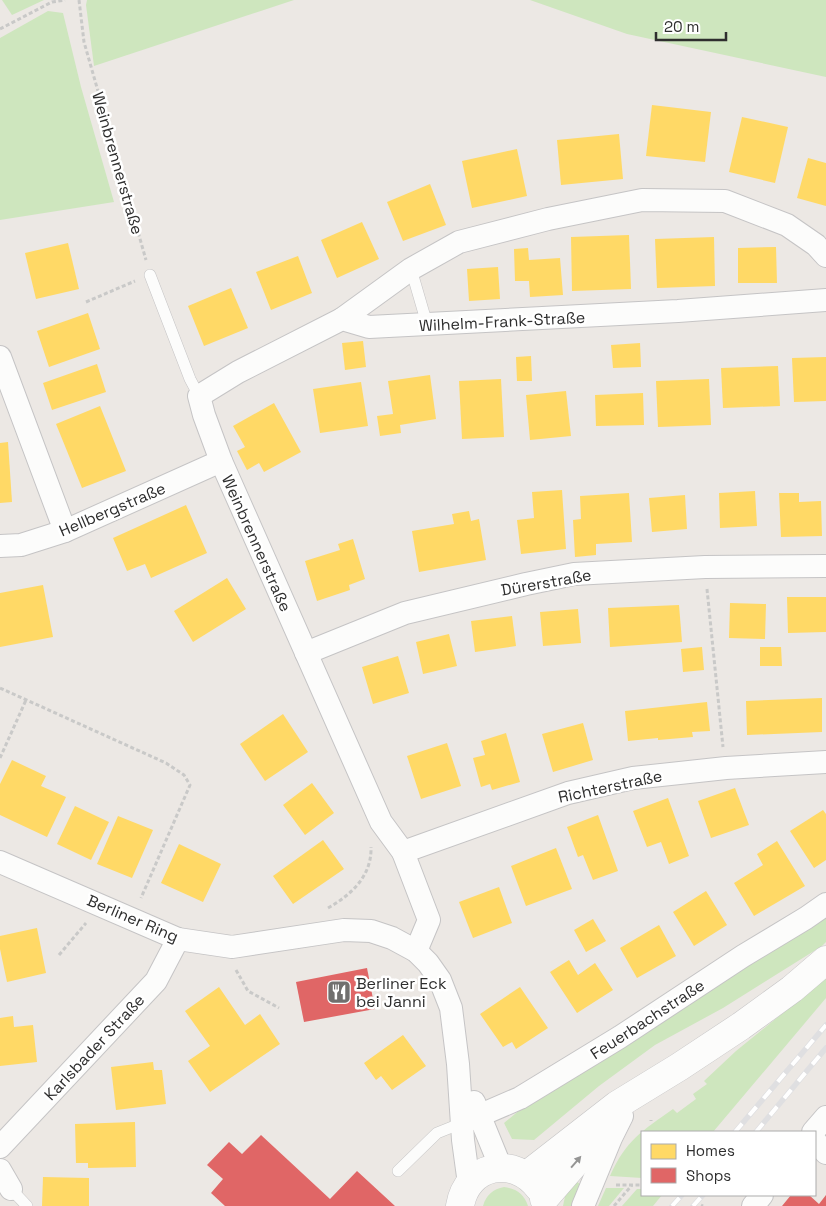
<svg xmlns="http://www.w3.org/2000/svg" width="826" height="1206" font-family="'Space Grotesk',sans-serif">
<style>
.green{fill:#cee6be}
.homes{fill:#ffd966}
.shops{fill:#e06666}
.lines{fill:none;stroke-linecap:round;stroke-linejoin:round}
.service-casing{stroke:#c5c4c5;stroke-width:12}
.minor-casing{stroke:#c5c4c5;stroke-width:24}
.tertiary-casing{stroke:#c5c4c5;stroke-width:29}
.path{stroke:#c9c9c8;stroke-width:3;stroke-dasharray:4 2.5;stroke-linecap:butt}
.service{stroke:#fcfcfb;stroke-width:11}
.minor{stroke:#fcfcfb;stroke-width:22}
.tertiary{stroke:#fcfcfb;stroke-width:28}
.rail-casing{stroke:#dfdfe1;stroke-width:5.5}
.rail{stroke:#fff;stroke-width:4;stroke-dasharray:11;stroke-linecap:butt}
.oneway{fill:#959594}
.labels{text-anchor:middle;stroke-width:5;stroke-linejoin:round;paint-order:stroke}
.street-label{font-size:16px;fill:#2e2e2e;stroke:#fff}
.poi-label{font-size:16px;fill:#2e2e2e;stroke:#fff;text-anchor:start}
</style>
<rect width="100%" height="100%" fill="#ece8e4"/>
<g class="green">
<polygon points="2,0 44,0 12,15"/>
<polygon points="87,0 294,0 94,66 86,5"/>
<polygon points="530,0 826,0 826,77 627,34"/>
<polygon points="48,11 63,13 81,87 114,202 0,220 0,38"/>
<polygon points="826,914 826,942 822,946 723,1008 655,1045 599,1086 534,1140 512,1139 504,1123 521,1109"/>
<path d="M826 978V998L713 1132H642V1178L610 1176C626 1140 642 1131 673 1109L677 1113 696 1099 693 1094 707 1084 704 1081 736 1051Z"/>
<polygon points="573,1179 584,1187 576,1206 563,1206 567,1187"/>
<path d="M504 1187C517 1189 524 1194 528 1206H483C486 1195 493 1189 504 1187Z"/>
<polygon points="606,1188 624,1188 609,1206 598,1206"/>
<polygon points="637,1189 642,1189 642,1195 662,1195 653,1206 622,1206"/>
</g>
<g class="homes">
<polygon points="652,105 711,112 705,162 646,156"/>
<polygon points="742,117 788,127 775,183 729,172"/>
<polygon points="619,134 623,179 561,185 557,140"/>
<polygon points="517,149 527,196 472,208 462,161"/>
<polygon points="808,158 826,163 826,206 797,198"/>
<polygon points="430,184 446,225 403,241 387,202"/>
<polygon points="362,222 379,259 337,278 321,240"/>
<polygon points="629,235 631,289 572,291 571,237"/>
<polygon points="714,237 715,286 657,288 655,239"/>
<polygon points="68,243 79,289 36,299 25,253"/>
<polygon points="776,247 777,283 738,283 738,248"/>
<polygon points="528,248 529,260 560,258 563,295 530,297 529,281 515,281 514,249"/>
<polygon points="298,256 312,293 271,310 256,272"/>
<polygon points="498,267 500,299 469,301 467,269"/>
<polygon points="231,288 248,328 204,346 188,306"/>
<polygon points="88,313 100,349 49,367 37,331"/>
<polygon points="363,341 366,367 345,370 342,343"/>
<polygon points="640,343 641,367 613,368 611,345"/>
<polygon points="531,356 532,381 517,381 516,357"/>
<polygon points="826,357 826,401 794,402 792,358"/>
<polygon points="97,364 106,392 52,410 43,383"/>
<polygon points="778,366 780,406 723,408 721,368"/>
<polygon points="430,375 436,419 400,425 401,433 380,436 377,416 393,414 388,381"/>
<polygon points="501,379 504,437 462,439 459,381"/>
<polygon points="709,379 711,425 658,427 656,381"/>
<polygon points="361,382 368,426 320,433 313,389"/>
<polygon points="566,391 571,436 530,440 526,395"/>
<polygon points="643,393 644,425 596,426 595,395"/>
<polygon points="274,403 301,452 264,472 259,463 247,470 237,451 245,447 233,426"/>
<polygon points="100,406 126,471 82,488 56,424"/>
<polygon points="8,442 12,502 0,503 0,443"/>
<polygon points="562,490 566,549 521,554 517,520 534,518 532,492"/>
<polygon points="755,491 757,526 720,528 719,493"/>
<polygon points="629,493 632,542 596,544 596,555 575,557 573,520 581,519 580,496"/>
<polygon points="779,493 799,493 799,502 821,501 822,536 781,537"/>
<polygon points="685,495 687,529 652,532 649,498"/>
<polygon points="186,505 207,553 151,578 145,564 127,571 113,538"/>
<polygon points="469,511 471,521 479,519 486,560 419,572 412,531 454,524 452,514"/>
<polygon points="353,539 365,579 349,585 350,590 317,601 305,561 340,550 338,544"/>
<polygon points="227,578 246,609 193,642 174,611"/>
<polygon points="43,585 53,637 0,647 0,593"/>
<polygon points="787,597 826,597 826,632 788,633"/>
<polygon points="730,603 766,604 765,639 729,638"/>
<polygon points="679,605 682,642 610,647 608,608"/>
<polygon points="578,609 581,643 543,646 540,612"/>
<polygon points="512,616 516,646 475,652 471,621"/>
<polygon points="449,634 457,666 423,674 416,642"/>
<polygon points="702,647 704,670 683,672 681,649"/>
<polygon points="760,647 781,647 782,666 760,666"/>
<polygon points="398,656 409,693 373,704 362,667"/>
<polygon points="822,698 822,732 747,735 746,701"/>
<polygon points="707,702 710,731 692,732 693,737 658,740 658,738 628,741 625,711"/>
<polygon points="283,714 308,752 265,781 240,744"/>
<polygon points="583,723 593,760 553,772 542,734"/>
<polygon points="506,733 520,782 492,790 490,784 481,787 473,758 485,755 481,741"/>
<polygon points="447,743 461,786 421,799 407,756"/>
<polygon points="12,760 46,776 41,786 66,797 47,837 0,815 0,784"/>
<polygon points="312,783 334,813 305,835 283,805"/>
<polygon points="735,788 749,825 711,838 698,801"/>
<polygon points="668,798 689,856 669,864 661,842 647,847 633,811"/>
<polygon points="75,806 109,822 91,860 57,844"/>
<polygon points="823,810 826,814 826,860 814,868 790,831"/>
<polygon points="598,815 618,871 593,880 583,855 578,857 567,827"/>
<polygon points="118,816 153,830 132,878 97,864"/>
<polygon points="323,840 344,869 293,904 273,876"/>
<polygon points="777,841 805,886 754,916 734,883 763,865 757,854"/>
<polygon points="179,844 221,864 203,902 161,883"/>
<polygon points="556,848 572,889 526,906 511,866"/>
<polygon points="499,887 512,923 473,938 459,902"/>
<polygon points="706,891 727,925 694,946 673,912"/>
<polygon points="593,919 606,941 586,952 574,930"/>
<polygon points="659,925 676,956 637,978 620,948"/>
<polygon points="37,928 46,973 7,982 0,949 0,936"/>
<polygon points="569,960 578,975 595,963 613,990 577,1013 550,972"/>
<polygon points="219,987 245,1025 260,1014 280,1044 210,1092 188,1061 210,1046 185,1011"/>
<polygon points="520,987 548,1028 516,1049 512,1042 503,1047 480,1014"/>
<polygon points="13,1016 14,1027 33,1025 37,1062 0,1066 0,1018"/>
<polygon points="403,1035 426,1066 392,1090 381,1076 376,1080 364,1063"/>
<polygon points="153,1062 154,1070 162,1070 166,1104 116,1110 111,1067"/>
<polygon points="135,1122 136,1167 88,1168 88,1163 76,1163 75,1124"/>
<polygon points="43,1177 89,1178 89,1206 42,1206"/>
</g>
<g class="shops">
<polygon points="367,968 375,1009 304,1022 296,982"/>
<polygon points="261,1135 330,1199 357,1171 395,1206 225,1206 211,1193 223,1179 207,1165 229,1142 242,1154"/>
<polygon points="791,1195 809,1195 819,1204 826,1195 826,1206 782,1206"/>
</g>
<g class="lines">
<g class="service-casing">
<g id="service">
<polyline points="411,269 427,324"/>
<polyline points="150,275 190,379 199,396"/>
<polyline points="398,1171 437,1133 462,1123"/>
<polyline points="11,1189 27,1206"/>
</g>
</g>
<g class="minor-casing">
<g id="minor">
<polyline points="342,319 411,269 459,242 548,219 642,200 725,201 787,225 816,245 826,256"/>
<polyline points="0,357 65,531"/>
<polyline points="0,546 21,545 65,531 221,461"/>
<polyline points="306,653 405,613 526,584 574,574 705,567 826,566"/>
<polyline points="403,852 568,793 633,778 726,768 826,762"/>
<polyline points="0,862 178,939 232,947 344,930 371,931 392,938 416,951 428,963 440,980 451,1008 458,1064 463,1140 469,1184"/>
<polyline points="416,951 429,920 403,852 381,822 221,461 204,415 199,396 238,372 342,319 369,327 678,311 826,300"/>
<polyline points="474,1102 501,1168"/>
<polyline points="462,1123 520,1098 620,1037 743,956 806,918 826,904"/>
<polyline points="813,1132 826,1117"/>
<polyline points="815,1141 826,1153"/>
<polyline points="0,1147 156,981 178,939"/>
<polyline points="0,1170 11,1189"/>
<polyline points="583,1206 611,1138 622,1116"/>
<polyline points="753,1206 762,1195"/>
</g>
</g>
<g class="tertiary-casing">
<g id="tertiary">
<polyline points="527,1175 617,1105 679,1067 741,1026 792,989 826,960"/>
<polyline points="544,1199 583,1154 604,1134"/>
<path d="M460 1206C467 1164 514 1155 539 1188"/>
</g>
</g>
<g class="path">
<polyline points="79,0 84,42 146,260"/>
<polyline points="0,29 52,2 65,0"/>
<polyline points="86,302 135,281"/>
<polyline points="707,589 723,747"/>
<polyline points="0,688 166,763 184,775 190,785 141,898"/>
<polyline points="0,758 26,700"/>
<path d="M328 908C351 895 372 876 371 847"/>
<polyline points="59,955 86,923"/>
<polyline points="236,970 248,991 279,1008"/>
<polyline points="651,1120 651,1121"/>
<polyline points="616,1185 642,1185"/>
<polyline points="701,1205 703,1206"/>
<polyline points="614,1206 632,1185"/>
</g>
<use href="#service" class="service"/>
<use href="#minor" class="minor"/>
<use href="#tertiary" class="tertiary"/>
<g class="rail-casing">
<g id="rail">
<polyline points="735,1132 826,1025"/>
<polyline points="756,1132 826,1048"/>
<polyline points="672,1206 682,1195"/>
<polyline points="693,1206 703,1195"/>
</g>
</g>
<use href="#rail" class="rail"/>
</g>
<defs><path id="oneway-solid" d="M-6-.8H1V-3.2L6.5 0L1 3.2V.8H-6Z" transform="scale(1.25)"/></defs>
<use class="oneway" href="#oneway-solid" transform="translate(576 1162) rotate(-49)"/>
<defs>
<g id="restaurant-square" transform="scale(1.25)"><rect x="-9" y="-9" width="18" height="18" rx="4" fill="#706f6e" stroke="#fff"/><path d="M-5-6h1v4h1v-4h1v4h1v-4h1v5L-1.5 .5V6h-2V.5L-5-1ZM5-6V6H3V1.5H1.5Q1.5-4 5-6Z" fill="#fff"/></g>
</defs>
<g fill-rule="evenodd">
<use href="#restaurant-square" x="339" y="992"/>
</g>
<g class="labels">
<g class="street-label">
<text transform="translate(118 163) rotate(74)" y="6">Weinbrennerstraße</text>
<text transform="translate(502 321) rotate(-3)" y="6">Wilhelm-Frank-Straße</text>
<text transform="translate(112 509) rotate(-23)" y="6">Hellbergstraße</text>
<text transform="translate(257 543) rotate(66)" y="6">Weinbrennerstraße</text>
<text transform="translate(546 582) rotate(-10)" y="6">Dürerstraße</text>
<text transform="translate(610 786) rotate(-12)" y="6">Richterstraße</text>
<text transform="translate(133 918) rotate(23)" y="6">Berliner Ring</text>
<text transform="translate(647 1019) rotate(-33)" y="6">Feuerbachstraße</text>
<text transform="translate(94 1047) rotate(-47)" y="6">Karlsbader Straße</text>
</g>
<g class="poi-label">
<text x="356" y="989">Berliner Eck<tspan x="356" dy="18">bei Janni</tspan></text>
</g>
</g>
<rect x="641" y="1131" width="175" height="65" fill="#ffffff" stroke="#ababab"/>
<rect x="651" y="1144" width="25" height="15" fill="#ffd966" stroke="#ababab"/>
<text x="686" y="1156" font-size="15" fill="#2e2e2e">Homes</text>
<rect x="651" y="1168" width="25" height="15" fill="#e06666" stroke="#ababab"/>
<text x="686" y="1181" font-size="15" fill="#2e2e2e">Shops</text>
<path d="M656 32v8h70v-8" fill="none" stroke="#2e2e2e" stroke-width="2.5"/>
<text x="664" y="32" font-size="15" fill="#2e2e2e" stroke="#ffffff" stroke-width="4" paint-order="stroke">20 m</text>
</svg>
